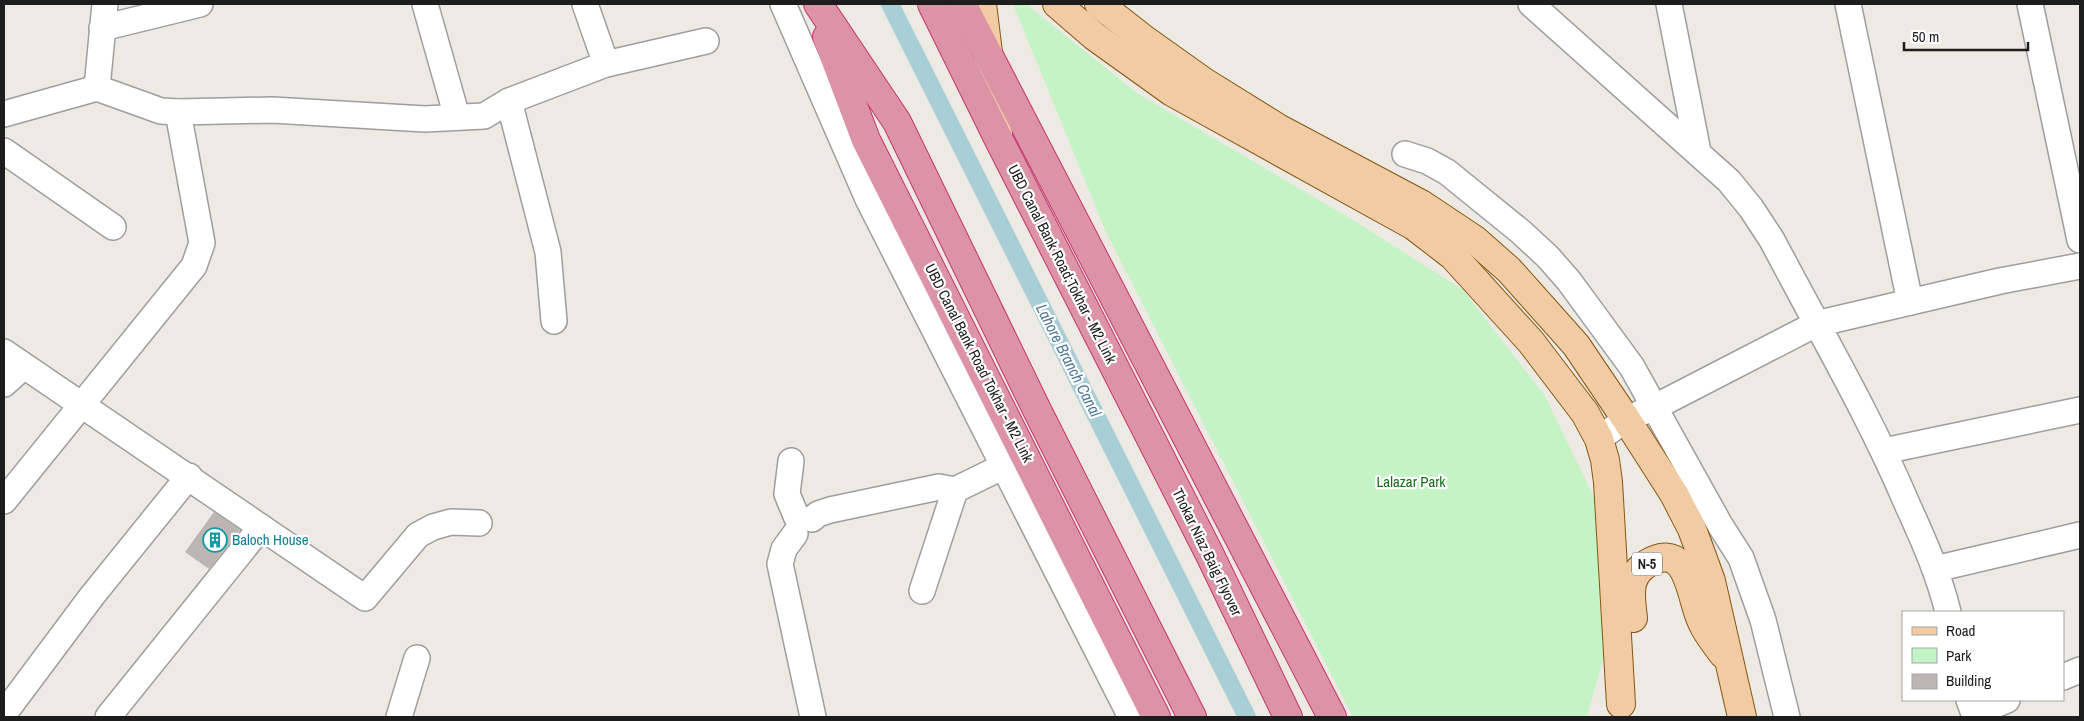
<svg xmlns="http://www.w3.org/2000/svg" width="2084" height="721" font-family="'Archivo Narrow',sans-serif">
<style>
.park{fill:#c4f3c5}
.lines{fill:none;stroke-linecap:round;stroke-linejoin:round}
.canal{stroke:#a8ced6;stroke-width:18}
.building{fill:#bdb5b1}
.minor-casing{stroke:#9e9e9e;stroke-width:28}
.major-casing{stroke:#865710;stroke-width:30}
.highway-casing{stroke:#c53670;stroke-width:30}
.minor{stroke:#fff;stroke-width:25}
.major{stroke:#f1cba4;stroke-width:28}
.highway{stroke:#dc93a5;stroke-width:28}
.labels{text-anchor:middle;stroke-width:4.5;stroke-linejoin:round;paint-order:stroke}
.shield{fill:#fff;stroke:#616161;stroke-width:1}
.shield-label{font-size:14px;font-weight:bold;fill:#1d1d1d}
.street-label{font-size:15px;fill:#1d1d1d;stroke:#fff}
.park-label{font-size:15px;fill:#176e19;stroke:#fff}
.culture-label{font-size:15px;fill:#0d838f;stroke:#fff;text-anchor:start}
.water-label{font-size:16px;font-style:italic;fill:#517a9a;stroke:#fff}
</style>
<rect width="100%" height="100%" fill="#ede9e3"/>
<polygon class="park" points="1013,4 1026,4 1137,93 1358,223 1463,290 1545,396 1598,506 1604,655 1587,717 1353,717 1106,232"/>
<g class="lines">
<polyline class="canal" points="890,4 1247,717"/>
</g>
<polygon class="building" points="214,512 240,530 209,569 185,552"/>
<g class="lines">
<g class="minor-casing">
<g id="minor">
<polyline points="425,4 457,117"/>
<polyline points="585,4 606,64"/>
<polyline points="783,4 868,199 1131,717"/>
<path d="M1531 4 1729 181 1751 208 1772 240C1818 328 1869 414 1908 506 1924 541 1939 575 1948 612"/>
<polyline points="1669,4 1698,152"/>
<polyline points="1848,4 1910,302"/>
<polyline points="2030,4 2080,240"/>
<polyline points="102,28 200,4"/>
<polyline points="97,88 105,4"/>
<polyline points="509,101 548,252 554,321"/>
<polyline points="4,114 97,88 161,111 178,112 272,110 425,119 484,116 509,101 606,64 706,41"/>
<polyline points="4,151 113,227"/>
<polyline points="1405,154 1427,161 1447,172 1521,232 1548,257 1569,281 1632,367 1720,525 1741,558 1763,620 1787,717"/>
<polyline points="4,352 365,598 418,535 433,527 451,522 479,523"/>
<polyline points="4,384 24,366"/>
<polyline points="1599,439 1626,419 1655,407 1816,324 2000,281 2080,266"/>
<polyline points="1884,451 2080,410"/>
<polyline points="791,461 787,494 797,518"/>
<polyline points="4,501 194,266 202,243 178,112"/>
<polyline points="812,519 818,514 830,510 939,487 955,490 1004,466"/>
<polyline points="795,534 784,549 780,564 813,717"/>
<polyline points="1935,569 2080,535"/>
<polyline points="922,591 955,490"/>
<polyline points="2063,677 2080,670"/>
<polyline points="1969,700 1973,711 1978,712 2007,700"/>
<polyline points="6,711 92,596 189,476"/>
<polyline points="108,717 261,527"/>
<polyline points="399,717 417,658"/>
</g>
</g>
<g class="major-casing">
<g id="major">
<polyline points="982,4 998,134"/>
<polyline points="1057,4 1094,36 1172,92 1414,226 1453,256 1531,342 1585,413 1599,439 1605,460 1608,482 1621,704"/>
<polyline points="1099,4 1145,40 1204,82 1278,128 1421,204 1475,240 1509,270 1576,345 1626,419 1674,494 1692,529 1711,581 1742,717"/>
<path d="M1633 618C1631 599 1626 578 1645 565 1690 536 1690 599 1702 622 1707 634 1716 644 1723 654"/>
</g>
</g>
<g class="highway-casing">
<g id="highway">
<polyline points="818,4 897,122 1037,410 1192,717"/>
<polyline points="932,4 999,140 1210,555 1288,717"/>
<polyline points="962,4 1332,717"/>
<polyline points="827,37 866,140 1156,717"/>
</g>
</g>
<use href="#minor" class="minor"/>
<use href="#major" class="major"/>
<use href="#highway" class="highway"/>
</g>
<defs>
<g id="building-ring" transform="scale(1.25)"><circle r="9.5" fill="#fff" stroke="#0f9aa8" stroke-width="1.5"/><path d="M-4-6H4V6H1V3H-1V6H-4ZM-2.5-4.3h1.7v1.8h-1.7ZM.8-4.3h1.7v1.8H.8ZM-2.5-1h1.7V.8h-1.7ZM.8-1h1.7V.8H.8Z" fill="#0f9aa8"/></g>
</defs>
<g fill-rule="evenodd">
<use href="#building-ring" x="215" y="540"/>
</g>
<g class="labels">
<rect class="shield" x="1632" y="552.5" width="30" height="23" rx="4"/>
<g class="shield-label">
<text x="1647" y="569">N-5</text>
</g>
<g class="street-label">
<text transform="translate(1062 264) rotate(63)" y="5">UBD Canal Bank Road;Tokhar - M2 Link</text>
<text transform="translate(979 363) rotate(63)" y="5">UBD Canal Bank Road Tokhar - M2 Link</text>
<text transform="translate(1207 552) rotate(64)" y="5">Thokar Niaz Baig Flyover</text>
</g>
<g class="park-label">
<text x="1411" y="487">Lalazar Park</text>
</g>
<g class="culture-label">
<text x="232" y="545">Baloch House</text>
</g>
<g class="water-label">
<text transform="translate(1069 360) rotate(63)" y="6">Lahore Branch Canal</text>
</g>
</g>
<rect width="2084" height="721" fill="none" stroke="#1d1d1d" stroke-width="10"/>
<rect x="1902" y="611" width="162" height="90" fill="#ffffff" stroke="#a5a5a5"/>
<rect x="1912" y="627" width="25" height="8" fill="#f1cba4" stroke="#a5a5a5"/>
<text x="1946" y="636" font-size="15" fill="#1d1d1d">Road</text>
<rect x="1912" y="648" width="25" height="15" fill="#c4f3c5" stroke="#a5a5a5"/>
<text x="1946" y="661" font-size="15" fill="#1d1d1d">Park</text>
<rect x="1912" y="674" width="25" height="15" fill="#bdb5b1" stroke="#a5a5a5"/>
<text x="1946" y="686" font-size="15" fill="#1d1d1d">Building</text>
<path d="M1904 42v8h124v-8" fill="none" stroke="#1d1d1d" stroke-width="2.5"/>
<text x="1912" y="42" font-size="15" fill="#1d1d1d" stroke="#ffffff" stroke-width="4" paint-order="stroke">50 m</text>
</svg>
